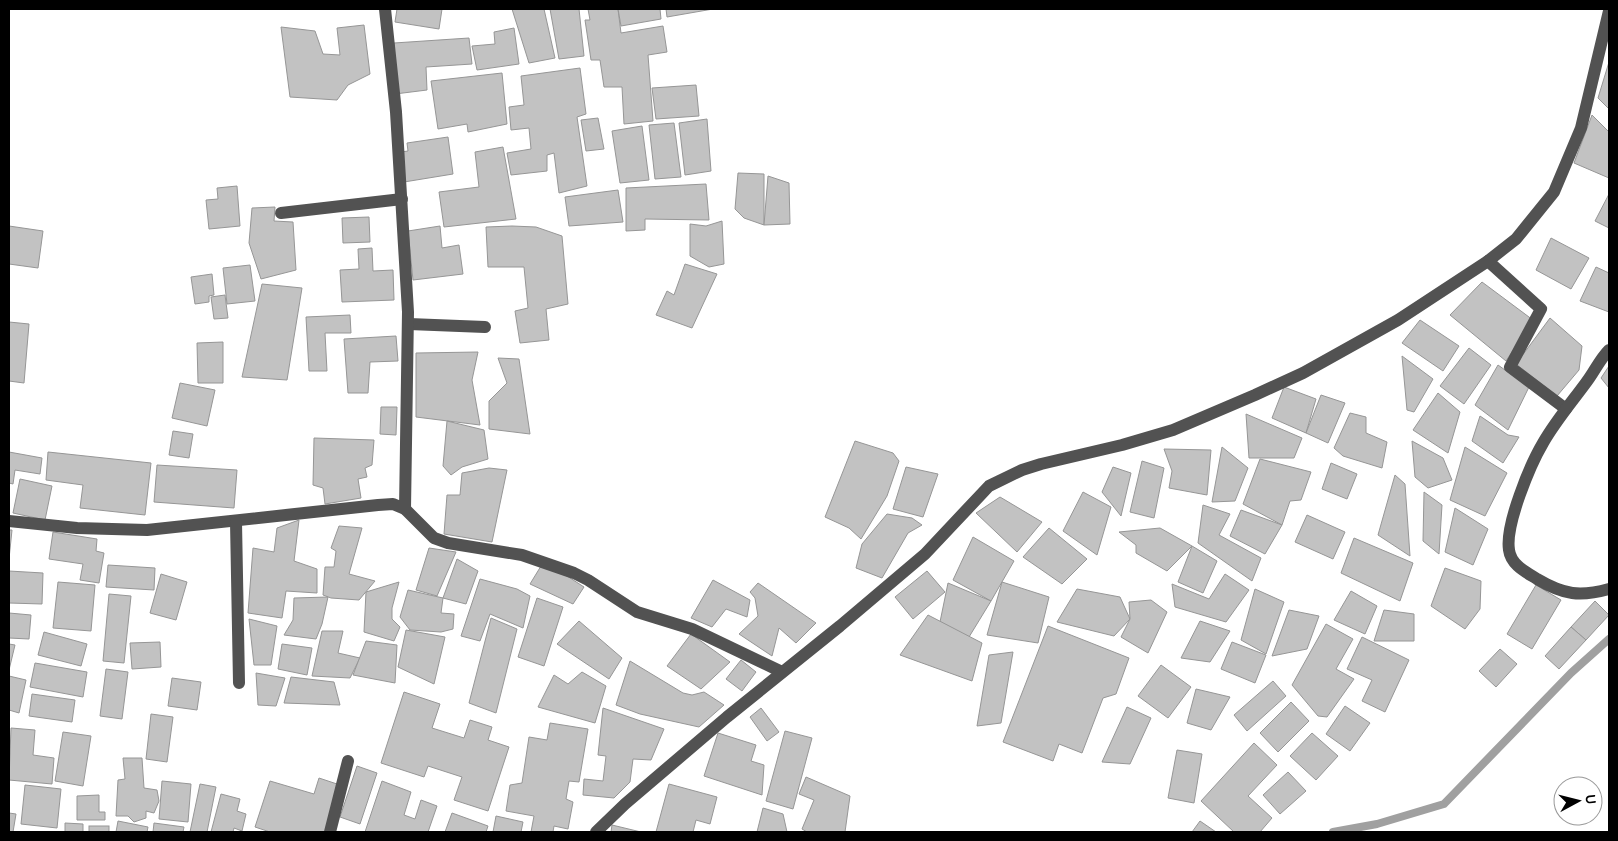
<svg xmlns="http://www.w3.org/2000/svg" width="1618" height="841" font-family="Quicksand,sans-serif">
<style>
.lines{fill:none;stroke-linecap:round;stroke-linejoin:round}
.stream{stroke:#a0a0a0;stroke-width:8}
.building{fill:#c2c2c2;stroke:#969696}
.minor{stroke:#525252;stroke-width:12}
</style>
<rect width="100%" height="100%" fill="#fff"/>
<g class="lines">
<polyline class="stream" points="1333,832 1377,824 1444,804 1571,673 1609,639"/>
</g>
<g class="building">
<polygon points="397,9 442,9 439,29 395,22"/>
<polygon points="512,9 544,9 555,58 529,63"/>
<polygon points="550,9 579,9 584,56 559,59"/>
<polygon points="588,9 618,9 621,33 663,26 667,52 648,55 653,121 624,124 622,87 604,87 600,60 591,60 585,20 590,20"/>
<polygon points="618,9 660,9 661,19 621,26"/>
<polygon points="666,9 713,9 667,17"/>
<polygon points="364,25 370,74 348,85 337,100 290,97 281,27 315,31 323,54 340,55 337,28"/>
<polygon points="514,28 519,64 477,70 472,46 495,44 494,32"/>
<polygon points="469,38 472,64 426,67 427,90 395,94 394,43"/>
<polygon points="1609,62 1609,109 1598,98"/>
<polygon points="580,68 586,114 577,117 587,186 559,193 554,153 547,155 547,171 511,175 507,153 531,149 529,128 511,130 509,107 524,105 521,76"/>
<polygon points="502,73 507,124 468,132 467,124 438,129 431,81"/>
<polygon points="696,85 699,116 656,119 652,88"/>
<polygon points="1592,115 1609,132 1609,178 1574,163"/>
<polygon points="598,118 604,149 586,151 581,120"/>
<polygon points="707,119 711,171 685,175 679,123"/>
<polygon points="674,123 681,177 655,179 649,125"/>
<polygon points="642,126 649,180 620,183 612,131"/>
<polygon points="448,137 453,174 404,182 401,152 408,151 407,143"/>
<polygon points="503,147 516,219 444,227 439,192 479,187 475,152"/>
<polygon points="738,173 764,174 764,225 744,218 735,209"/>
<polygon points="768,176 789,183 790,224 764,225"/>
<polygon points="706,184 709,220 645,219 645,230 626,231 626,188"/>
<polygon points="237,186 240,226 209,229 206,200 218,199 217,188"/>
<polygon points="618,190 623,222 569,226 565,197"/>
<polygon points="1609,194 1609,228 1595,221"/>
<polygon points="275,207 274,221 293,222 296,270 261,279 249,243 252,208"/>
<polygon points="369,217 370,242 343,243 342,218"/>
<polygon points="722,221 724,264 709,267 690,256 690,224 706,226"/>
<polygon points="9,226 43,231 38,268 9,264"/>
<polygon points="440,226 442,248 459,245 463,274 413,280 408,231"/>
<polygon points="512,226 536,227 562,236 568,304 546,309 549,340 520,343 515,311 528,308 524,267 488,267 486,227"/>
<polygon points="1551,238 1589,258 1571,289 1536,270"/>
<polygon points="372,248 373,271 393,270 394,300 342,302 340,270 359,269 358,249"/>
<polygon points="685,264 717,274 692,328 656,315 667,291 674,295"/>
<polygon points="250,265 255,301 227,304 223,268"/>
<polygon points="1596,267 1609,273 1609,312 1580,301"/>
<polygon points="212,274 214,295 209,296 209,302 195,304 191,277"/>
<polygon points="1482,282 1533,320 1506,361 1450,315"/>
<polygon points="262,284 302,288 287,380 242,377"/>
<polygon points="225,295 228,318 214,319 211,297"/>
<polygon points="350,315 351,333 325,333 327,371 309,371 306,317"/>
<polygon points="1550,318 1582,346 1579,370 1557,396 1516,364"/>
<polygon points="1420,320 1459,346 1443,371 1402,343"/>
<polygon points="9,322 29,324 24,383 9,381"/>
<polygon points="396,336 398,361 370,362 368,393 348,393 344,339"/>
<polygon points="223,342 223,383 198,383 197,343"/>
<polygon points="1469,348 1491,365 1464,404 1440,386"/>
<polygon points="478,352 472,380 480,425 416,417 416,353"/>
<polygon points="1402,356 1433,379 1414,412 1407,410"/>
<polygon points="498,358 519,359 530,434 489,429 489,401 507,383"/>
<polygon points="1498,365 1529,387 1508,430 1475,405"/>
<polygon points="1609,366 1609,388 1601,378"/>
<polygon points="180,383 215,390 207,426 172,418"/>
<polygon points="1284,387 1316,399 1306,433 1272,418"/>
<polygon points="1438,393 1460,412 1448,453 1413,430"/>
<polygon points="1321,395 1345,403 1328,443 1306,433"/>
<polygon points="381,407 397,407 396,435 380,434"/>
<polygon points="1350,413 1366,417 1366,433 1387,442 1382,468 1343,456 1334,448"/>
<polygon points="1246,414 1302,438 1294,458 1249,458"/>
<polygon points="1480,416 1508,435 1519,437 1503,463 1472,441"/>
<polygon points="447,421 484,430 488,459 462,467 451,475 443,466"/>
<polygon points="173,431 193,434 189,458 169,455"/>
<polygon points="314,438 374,440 372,465 365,468 367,477 358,479 361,498 325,504 323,488 313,485"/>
<polygon points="855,441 893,453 899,461 887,496 861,539 849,528 825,517"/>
<polygon points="1412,441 1443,458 1452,480 1428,488 1415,477"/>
<polygon points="1222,447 1248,468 1235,501 1212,502"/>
<polygon points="1465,447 1507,473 1485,516 1450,500"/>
<polygon points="1164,449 1211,450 1207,495 1169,488 1172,471"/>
<polygon points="9,452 42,458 40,474 15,470 13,484 9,483"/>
<polygon points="48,452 151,463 145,515 80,508 83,485 46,480"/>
<polygon points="1260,459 1311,472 1301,500 1290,501 1282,525 1243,504"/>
<polygon points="1142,461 1164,468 1154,518 1130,512"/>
<polygon points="1331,463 1357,474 1347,499 1322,489"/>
<polygon points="157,465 237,470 234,508 154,502"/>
<polygon points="906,467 938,474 923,517 893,509"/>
<polygon points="1113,467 1131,473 1121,516 1102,492"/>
<polygon points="489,468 507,470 492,542 444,534 447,495 460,495 462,473"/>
<polygon points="1395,475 1405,484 1410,556 1378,535"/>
<polygon points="20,479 52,486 45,520 13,513"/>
<polygon points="1083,492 1111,507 1097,555 1063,531"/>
<polygon points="1424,492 1442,505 1439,554 1423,541"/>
<polygon points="1000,497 1042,522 1017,552 976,513"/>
<polygon points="1203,505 1230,514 1219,535 1261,558 1252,581 1198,543"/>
<polygon points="1455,508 1488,529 1473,565 1445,552"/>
<polygon points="1241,510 1282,525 1265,554 1230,536"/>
<polygon points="887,514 912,518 922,525 908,533 882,578 856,568 862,544"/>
<polygon points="1307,515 1345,532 1333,559 1295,542"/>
<polygon points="299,520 294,561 317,569 317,593 286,591 282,618 248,613 253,548 274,552 277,528"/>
<polygon points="339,526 362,528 349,574 375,581 359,600 331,598 323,595 325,567 334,567 336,551 331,548"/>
<polygon points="1049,528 1087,559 1062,584 1023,557"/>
<polygon points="1160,528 1192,546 1167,571 1136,553 1136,545 1119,532"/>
<polygon points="9,530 12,530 9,559"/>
<polygon points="53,532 97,539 96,551 104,553 99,583 80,580 83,564 49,559"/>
<polygon points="973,537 1014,561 991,601 953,580"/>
<polygon points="1354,538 1413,563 1400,601 1341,573"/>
<polygon points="1192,546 1217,561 1203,593 1178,582"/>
<polygon points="429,548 456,552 437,596 416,590"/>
<polygon points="457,559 478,571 466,604 443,598"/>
<polygon points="108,565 155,568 154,590 106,587"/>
<polygon points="541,566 567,576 584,587 573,604 530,584"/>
<polygon points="1445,568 1481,581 1480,609 1465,629 1431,606"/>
<polygon points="9,571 43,573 42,604 9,603"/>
<polygon points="927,571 945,592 913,619 895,597"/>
<polygon points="161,574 187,582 176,620 150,613"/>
<polygon points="1225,574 1249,590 1226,622 1175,607 1172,584 1209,599"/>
<polygon points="480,579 517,589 530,596 523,628 490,614 480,641 461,636"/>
<polygon points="713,580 750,600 747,617 726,609 712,627 691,618"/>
<polygon points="58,582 95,585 91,631 53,628"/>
<polygon points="399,582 392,608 392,619 400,627 394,641 364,632 366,592"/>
<polygon points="1002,582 1049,597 1038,643 987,635"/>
<polygon points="758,583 816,623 796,643 779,628 772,656 739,634 758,616 755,598 750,592"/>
<polygon points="948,583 991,601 969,637 940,622"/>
<polygon points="1536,585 1561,600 1532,649 1507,634"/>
<polygon points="1077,589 1120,597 1130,619 1114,636 1057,622"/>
<polygon points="1255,589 1284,602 1266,654 1241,640"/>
<polygon points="408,590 443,598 441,613 454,614 453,629 441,632 410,630 400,617"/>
<polygon points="1351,591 1377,606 1365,634 1334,620"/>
<polygon points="109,594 131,596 124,663 103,661"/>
<polygon points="328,597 322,624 316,639 284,635 293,620 294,598"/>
<polygon points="537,598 563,607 544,666 518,657"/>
<polygon points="1151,600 1167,612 1148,653 1121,637 1130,619 1129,602"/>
<polygon points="1595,601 1609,615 1586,640 1571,627"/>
<polygon points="1289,610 1319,616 1307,649 1272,656"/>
<polygon points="1384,610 1414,614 1414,641 1374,641"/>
<polygon points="9,613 31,615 29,639 9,638"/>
<polygon points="928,615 982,643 972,681 900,655"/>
<polygon points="491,618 517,629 496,713 469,703"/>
<polygon points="249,619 277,626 271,665 254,665"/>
<polygon points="579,621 622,658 609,679 557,644"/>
<polygon points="1200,621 1230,631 1210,662 1181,658"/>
<polygon points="1326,624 1353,639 1336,669 1354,679 1327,717 1318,716 1292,685"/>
<polygon points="1048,626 1129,658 1116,694 1103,698 1082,753 1059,744 1053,761 1003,742"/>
<polygon points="1571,627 1586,640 1559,669 1545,656"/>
<polygon points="406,630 445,637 434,684 398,667"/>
<polygon points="322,631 343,631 338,653 360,658 350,678 312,676"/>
<polygon points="44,632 87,644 81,666 38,655"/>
<polygon points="691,634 730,662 701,689 667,666"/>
<polygon points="1362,637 1409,660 1385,712 1362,701 1372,680 1347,669"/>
<polygon points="366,641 397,645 395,683 353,675"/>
<polygon points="160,642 161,667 132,669 130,643"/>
<polygon points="1232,642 1266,655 1255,683 1221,669"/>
<polygon points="9,644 15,645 9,670"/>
<polygon points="282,644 312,648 307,675 278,669"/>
<polygon points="1500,649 1517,664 1496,687 1479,671"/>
<polygon points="1013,652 1001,723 977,726 989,655"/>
<polygon points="741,660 756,672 742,691 726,679"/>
<polygon points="630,661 683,693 692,695 704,692 724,705 699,727 640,714 616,705"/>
<polygon points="35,663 87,672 83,697 30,687"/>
<polygon points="1161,665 1191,687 1168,718 1138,696"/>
<polygon points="106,669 128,672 122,719 100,716"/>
<polygon points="582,672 606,686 595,723 538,707 554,675 568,684"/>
<polygon points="256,673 285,678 276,706 258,705"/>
<polygon points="9,676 26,680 19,713 9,710"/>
<polygon points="291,677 334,682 340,705 284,703"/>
<polygon points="172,678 201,682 197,710 168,706"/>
<polygon points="1273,681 1286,696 1247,731 1234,715"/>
<polygon points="1196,689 1230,697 1211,730 1187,723"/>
<polygon points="404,692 440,704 432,728 464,738 470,720 492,727 488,740 509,747 488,811 454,800 462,777 428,766 424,777 381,763"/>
<polygon points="32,694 75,700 72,722 29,716"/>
<polygon points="1291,702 1309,721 1278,752 1260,733"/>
<polygon points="1345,706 1370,723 1350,751 1326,734"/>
<polygon points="1127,707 1151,718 1130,764 1102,762"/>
<polygon points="603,708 664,729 651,760 633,759 630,782 614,798 583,795 584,779 603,781 606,756 598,755"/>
<polygon points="761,708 779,732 767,741 750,717"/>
<polygon points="151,714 173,717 167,762 146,759"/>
<polygon points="550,723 588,729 579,782 569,781 566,799 573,802 568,829 554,826 553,832 531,832 534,816 506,811 510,785 522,783 529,737 547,740"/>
<polygon points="11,728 35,730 33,755 54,758 52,784 9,780"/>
<polygon points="785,731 812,738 793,809 766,801"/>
<polygon points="63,732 91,736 83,786 55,781"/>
<polygon points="718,733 756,745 751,761 764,765 762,795 704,776"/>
<polygon points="1312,733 1338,756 1316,780 1290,756"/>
<polygon points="1254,743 1277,765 1248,796 1272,818 1260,832 1234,832 1201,801"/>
<polygon points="1177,750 1202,754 1194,803 1168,798"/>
<polygon points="123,758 142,758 144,788 157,790 159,801 154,813 146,811 146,818 134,822 128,816 116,816 118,780 125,779"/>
<polygon points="357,766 377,773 360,824 340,817"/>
<polygon points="1288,772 1306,791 1280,814 1263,795"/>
<polygon points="806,777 850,796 845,832 807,832 802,829 814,800 799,794"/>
<polygon points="319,778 340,785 325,832 270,832 255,827 270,781 314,794"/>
<polygon points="162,781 191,784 188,822 159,819"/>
<polygon points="382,781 411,792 404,815 415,819 421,800 437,806 428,832 365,832"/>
<polygon points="200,784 216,787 207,832 190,832"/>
<polygon points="669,784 717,797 710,824 696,820 693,832 656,832"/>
<polygon points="25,785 61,789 57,828 21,824"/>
<polygon points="221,794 240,799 237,811 246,814 242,831 234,828 233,832 211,832"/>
<polygon points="99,795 99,812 105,812 105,820 77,820 77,796"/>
<polygon points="763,808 783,814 787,832 757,832"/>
<polygon points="9,813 16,814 13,832 9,832"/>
<polygon points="452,813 488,826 486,832 445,832"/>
<polygon points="496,816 523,822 521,832 493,832"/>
<polygon points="118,821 148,827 147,832 116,832"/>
<polygon points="1200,821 1216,832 1192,832"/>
<polygon points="65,823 83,824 83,832 65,832"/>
<polygon points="154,823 184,827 183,832 153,832"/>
<polygon points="612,825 641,832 611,832"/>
<rect x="89" y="826" width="20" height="6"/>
</g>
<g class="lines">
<g class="minor">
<polyline points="281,213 402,199"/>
<polyline points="1488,261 1541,309 1510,367 1566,409"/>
<polyline points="409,324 485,327"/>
<path d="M1609 350C1599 360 1594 373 1585 384 1571 403 1555 422 1543 443 1530 465 1505 525 1509 550 1511 565 1526 572 1537 579 1564 595 1580 597 1609 589"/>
<polyline points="405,509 434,538 448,543 522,555 574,573 588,580 637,612 692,629 782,672"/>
<polyline points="9,521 77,528 147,530 378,505 393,504 405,509 408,312 396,112 385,9"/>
<polyline points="236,522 239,683"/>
<polyline points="330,832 348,761"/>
<polyline points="596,832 625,804 727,717 840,626 925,554 989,486 1022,470 1041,464 1122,445 1173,430 1255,395 1303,373 1398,320 1488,261 1516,239 1554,192 1581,128 1609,11"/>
</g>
</g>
<rect width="1618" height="841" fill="none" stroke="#000000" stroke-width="20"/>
<g transform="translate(1578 801) rotate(83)"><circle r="24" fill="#ffffff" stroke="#999999"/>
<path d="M0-4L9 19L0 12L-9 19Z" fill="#000000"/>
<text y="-8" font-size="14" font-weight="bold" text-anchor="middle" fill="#000000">U</text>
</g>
</svg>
